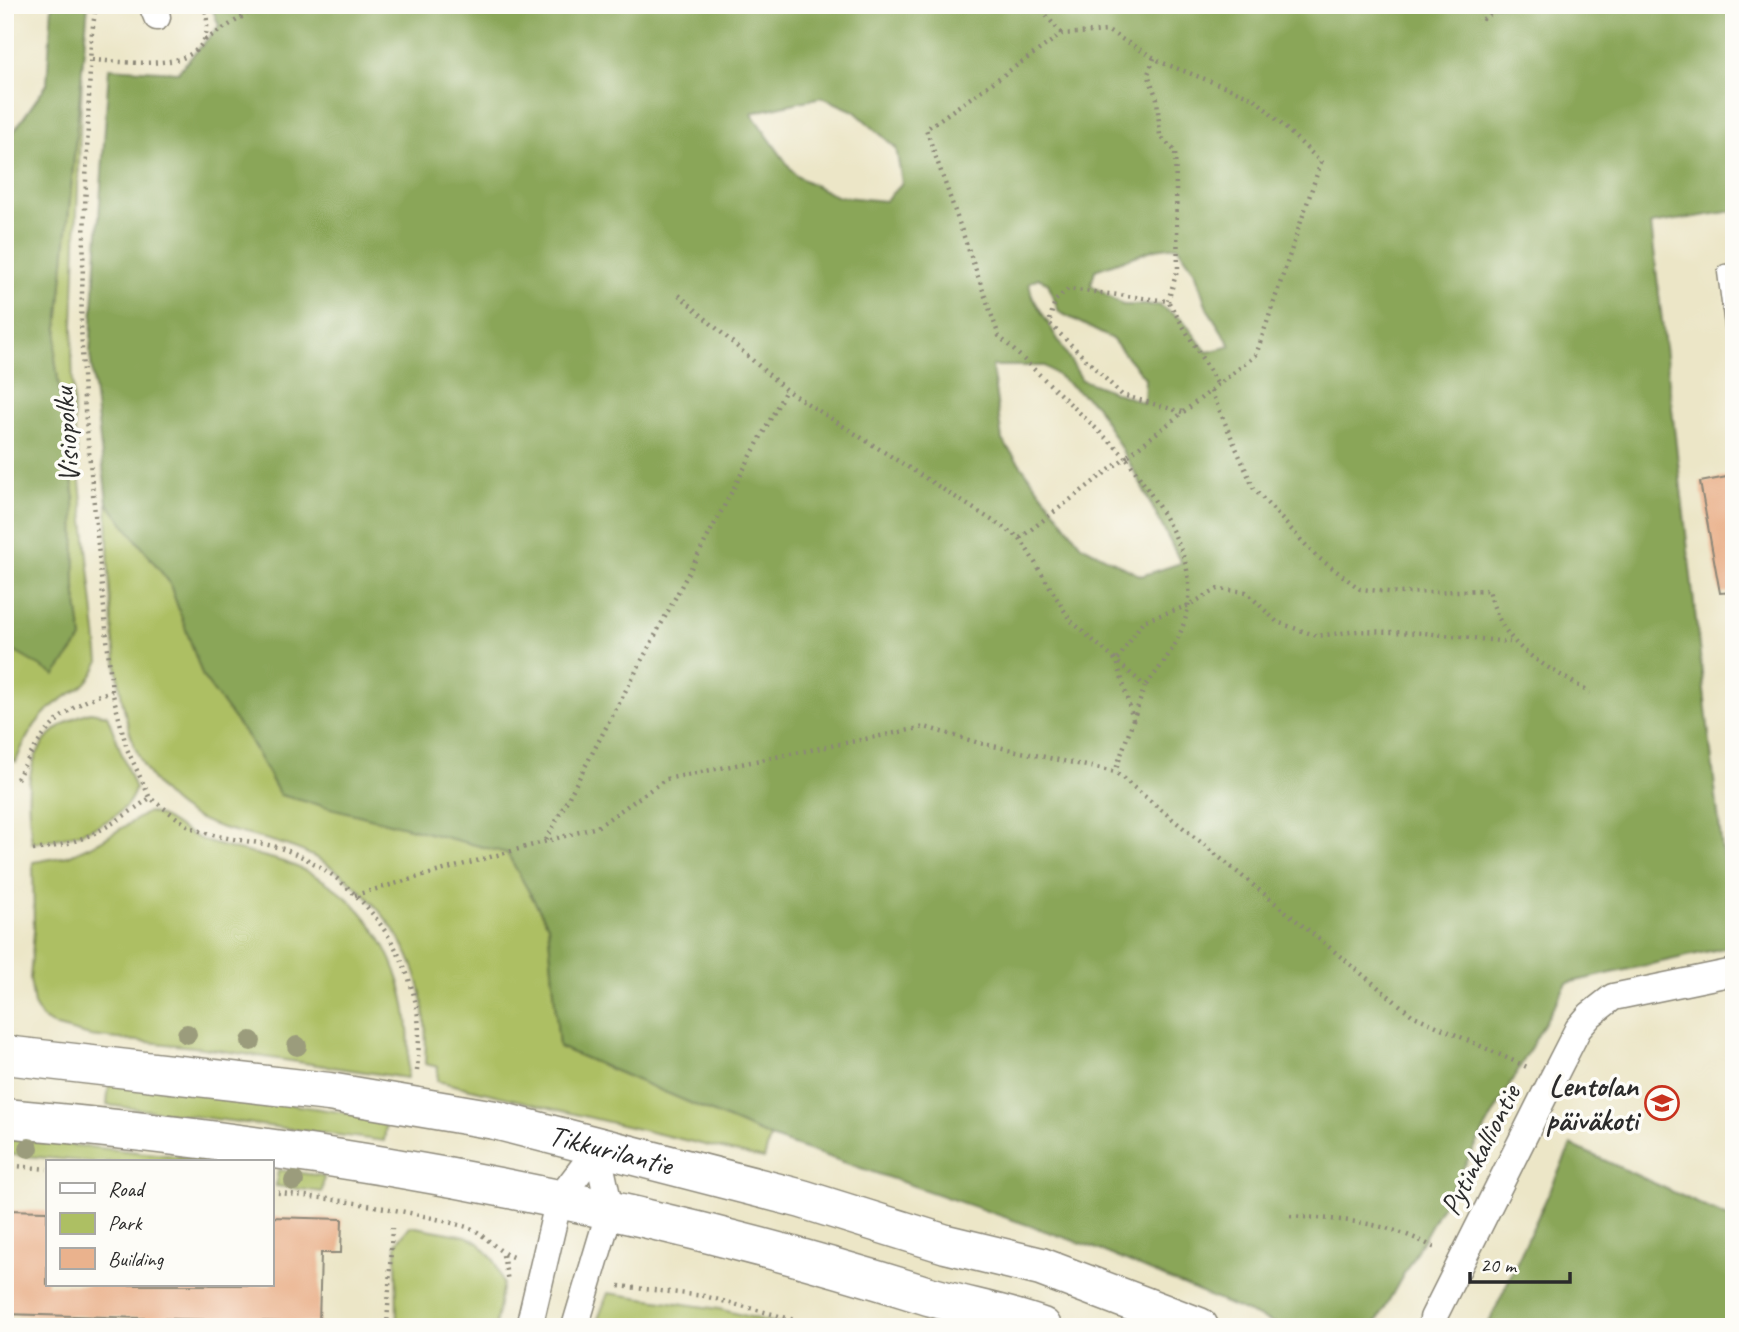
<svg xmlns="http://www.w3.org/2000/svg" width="1739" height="1332" font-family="Caveat,sans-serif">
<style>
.green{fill:#adbf63;stroke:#6c7547;stroke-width:2}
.forest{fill:#8aa659;stroke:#5a6842;stroke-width:2;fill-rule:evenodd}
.building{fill:#eab28d}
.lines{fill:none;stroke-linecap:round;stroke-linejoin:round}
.lane-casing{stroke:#8c8879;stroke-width:17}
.street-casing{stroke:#8c8879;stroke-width:29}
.primary-casing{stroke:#8c8879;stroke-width:41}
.path{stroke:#8c8879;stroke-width:4.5;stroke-dasharray:2 5;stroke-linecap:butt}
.lane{stroke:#fff;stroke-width:14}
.street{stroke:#fff;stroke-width:26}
.primary{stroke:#fff;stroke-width:38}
.tree{fill:#9b9c7c}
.labels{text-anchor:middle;stroke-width:7;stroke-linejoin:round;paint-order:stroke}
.street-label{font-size:30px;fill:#2b2b2b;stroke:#fdfcf7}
.poi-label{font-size:30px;font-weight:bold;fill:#2b2b2b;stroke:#fdfcf7;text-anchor:end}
</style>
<rect width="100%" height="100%" fill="#fdfcf7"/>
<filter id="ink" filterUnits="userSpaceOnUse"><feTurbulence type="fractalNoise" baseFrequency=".0143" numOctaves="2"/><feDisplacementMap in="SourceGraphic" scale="14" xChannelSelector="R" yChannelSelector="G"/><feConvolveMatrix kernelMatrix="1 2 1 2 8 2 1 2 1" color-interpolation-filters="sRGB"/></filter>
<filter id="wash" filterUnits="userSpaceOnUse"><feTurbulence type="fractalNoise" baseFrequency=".00686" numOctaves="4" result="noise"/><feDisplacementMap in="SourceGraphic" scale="28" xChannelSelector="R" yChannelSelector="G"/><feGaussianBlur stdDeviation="1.57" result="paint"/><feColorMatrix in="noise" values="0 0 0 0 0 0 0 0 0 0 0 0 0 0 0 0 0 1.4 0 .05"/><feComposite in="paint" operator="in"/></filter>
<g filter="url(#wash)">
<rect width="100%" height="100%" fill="#ece6c7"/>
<g class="green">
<path d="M82 75 72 353 74 425 99 662C88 693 65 691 44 714 31 728 22 745 16 762L5 755V646L82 639 75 588 74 494 55 358Z"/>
<path d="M107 502 169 582 203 677 249 739 280 795 507 853 548 925 559 1047 770 1137 764 1159 437 1081 438 1067 425 1064C427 1034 426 1004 416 975 399 922 347 867 294 848 233 826 184 833 145 768 111 712 108 569 107 502Z"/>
<path d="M90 712 107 715 135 789C125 826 64 839 32 843 25 785 22 734 90 712Z"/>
<path d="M148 812C169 816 184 834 205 841 233 851 264 854 292 865 382 900 417 988 407 1078L203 1048 90 1036 57 1027 42 1018 34 1005 30 979 34 931 33 862 68 856 99 842Z"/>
<polygon points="109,1082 226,1095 387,1119 384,1141 107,1105"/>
<polygon points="5,1138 213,1160 213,1162 91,1162 5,1154"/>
<polygon points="278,1170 324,1176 322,1192 276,1186"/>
<polygon points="410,1226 466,1236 479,1243 494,1260 503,1283 495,1327 397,1327 396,1243"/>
<polygon points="608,1293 719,1309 790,1327 595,1327"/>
</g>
<g class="forest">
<polygon points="52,5 88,5 55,358 74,494 75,588 82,639 55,675 5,646 5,144 47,84"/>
<path d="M211 5H1734V211L1651 224 1733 946 1567 983 1374 1327H1282L1095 1248 770 1137 559 1047 548 925 507 853 280 795 249 739 203 677 169 582 107 502 90 353 109 68 178 72 219 26ZM822 97 854 111 896 148 902 183 885 201 836 196 796 176 751 113ZM1177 246 1195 271 1207 308 1231 346 1207 352 1183 320 1158 305H1123L1091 285 1095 270 1155 249ZM1038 278 1048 283 1059 312 1112 339 1145 378 1144 403 1082 380 1032 296 1029 283ZM992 366H1045L1096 405 1135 473 1181 563 1141 576 1081 545 1002 440Z"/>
<polygon points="1571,1145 1734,1220 1734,1327 1487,1327"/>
</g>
<g id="blocks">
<g class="building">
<polygon points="1727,477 1734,511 1734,592 1720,593 1700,482"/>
<polygon points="5,1210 47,1211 47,1285 271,1285 271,1217 342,1219 341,1253 321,1253 319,1323 5,1314"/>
</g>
</g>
</g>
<g filter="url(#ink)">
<use href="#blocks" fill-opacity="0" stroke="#8c8879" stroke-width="2"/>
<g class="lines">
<g class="lane-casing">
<polyline id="lane" points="1734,271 1725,272 1734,341"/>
</g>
<g class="street-casing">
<g id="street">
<polyline points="152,5 157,17"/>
<polyline points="529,1327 559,1199 597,1149"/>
<polyline points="575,1327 610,1210 597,1149"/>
<polyline points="1432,1327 1433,1318 1553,1078 1578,1029 1590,1015 1613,997 1734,972"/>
</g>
</g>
<g class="primary-casing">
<g id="primary">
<path id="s1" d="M5 1055 329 1092 495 1120 802 1199 946 1244 1041 1267 1199 1327"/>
<path d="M5 1118C314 1145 623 1200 919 1293 959 1306 1002 1312 1042 1327"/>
</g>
</g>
<g class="path">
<polyline points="96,5 91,40 81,322 84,400 112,691 127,749 150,798"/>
<polyline points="1037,5 1062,34"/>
<polyline points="1480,5 1483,19 1504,5"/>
<polyline points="205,40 250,12 288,5"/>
<polyline points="1154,58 1148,74 1157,99 1160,136 1175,151 1178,268 1168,301"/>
<path d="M92 60C134 62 225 78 204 5"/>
<polyline points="679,295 786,390 1020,538 1070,620 1145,686 1115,772"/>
<path d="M1211 391 1254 489 1315 555 1360 589 1398 593 1489 590C1503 651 1541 661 1590 693"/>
<polyline points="1182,412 1122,395 1049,323 1055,301 1068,289 1168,301 1218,385"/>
<path d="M1020 538 1126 457 999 336 926 129 1062 34 1108 31 1163 63 1254 98 1321 162 1256 355 1126 457C1183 543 1225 594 1145 686"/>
<polyline points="1133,720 1117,661 1143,621 1187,606 1218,589 1246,592 1277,622 1317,636 1358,631 1424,633 1510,642"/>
<path d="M17 779C41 733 61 706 112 691"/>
<polyline points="546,840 786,390"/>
<path d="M33 850C86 843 107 828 150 798 163 807 176 818 189 826 217 841 254 839 283 849 347 871 398 932 414 996 421 1021 419 1046 417 1071"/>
<polyline points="355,895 597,827 666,779 925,727 979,743 1115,772 1412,1015 1527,1067"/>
<polyline points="5,1165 47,1169"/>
<path d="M271 1192C336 1199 404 1209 467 1227 485 1232 496 1253 516 1258"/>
<path d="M1290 1216C1345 1220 1386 1221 1435 1248"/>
<polyline points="503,1255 508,1281"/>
<polyline points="619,1286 704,1296 821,1327"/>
<polyline points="387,1327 392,1228"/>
</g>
<use href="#lane" class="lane"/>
<use href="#street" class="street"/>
<use href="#primary" class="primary"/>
</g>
<g class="tree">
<circle cx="187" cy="1034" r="10"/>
<circle cx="251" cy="1041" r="10"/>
<circle cx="297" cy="1046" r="10"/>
<circle cx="29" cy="1148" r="10"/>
<circle cx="294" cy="1181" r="10"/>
</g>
</g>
<defs>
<g id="school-ring" transform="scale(1.75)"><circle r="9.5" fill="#fdfcf7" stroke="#c8321e" stroke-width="1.5"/><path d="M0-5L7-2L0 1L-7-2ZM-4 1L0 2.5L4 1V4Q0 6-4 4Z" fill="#c8321e"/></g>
</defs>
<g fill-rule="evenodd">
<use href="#school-ring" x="1662" y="1103"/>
</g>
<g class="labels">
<g class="street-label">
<text transform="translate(66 435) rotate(-94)" y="10">Visiopolku</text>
<text transform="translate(1480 1150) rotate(-63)" y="10">Pytinkalliontie</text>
<text dy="10" stroke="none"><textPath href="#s1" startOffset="614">Tikkurilantie</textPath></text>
</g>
<g class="poi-label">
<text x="1638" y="1096">Lentolan<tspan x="1638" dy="34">päiväkoti</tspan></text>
</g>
</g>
<rect width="1739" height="1332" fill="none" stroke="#fdfcf7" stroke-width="28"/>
<rect x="46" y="1160" width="228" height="126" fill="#fdfcf7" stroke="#a9a8a5" stroke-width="2"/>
<rect x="60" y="1183" width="35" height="10" fill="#ffffff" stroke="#a9a8a5" stroke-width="2"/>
<text x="108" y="1196" font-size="21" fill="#2b2b2b">Road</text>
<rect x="60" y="1213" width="35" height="21" fill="#adbf63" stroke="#a9a8a5" stroke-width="2"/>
<text x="108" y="1230" font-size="21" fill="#2b2b2b">Park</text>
<rect x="60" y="1248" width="35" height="21" fill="#eab28d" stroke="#a9a8a5" stroke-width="2"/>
<text x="108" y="1266" font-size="21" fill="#2b2b2b">Building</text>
<path d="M1470 1272v10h100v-10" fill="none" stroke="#2b2b2b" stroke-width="3.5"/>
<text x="1480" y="1272" font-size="21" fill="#2b2b2b" stroke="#fdfcf7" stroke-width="5" paint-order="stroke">20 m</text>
</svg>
